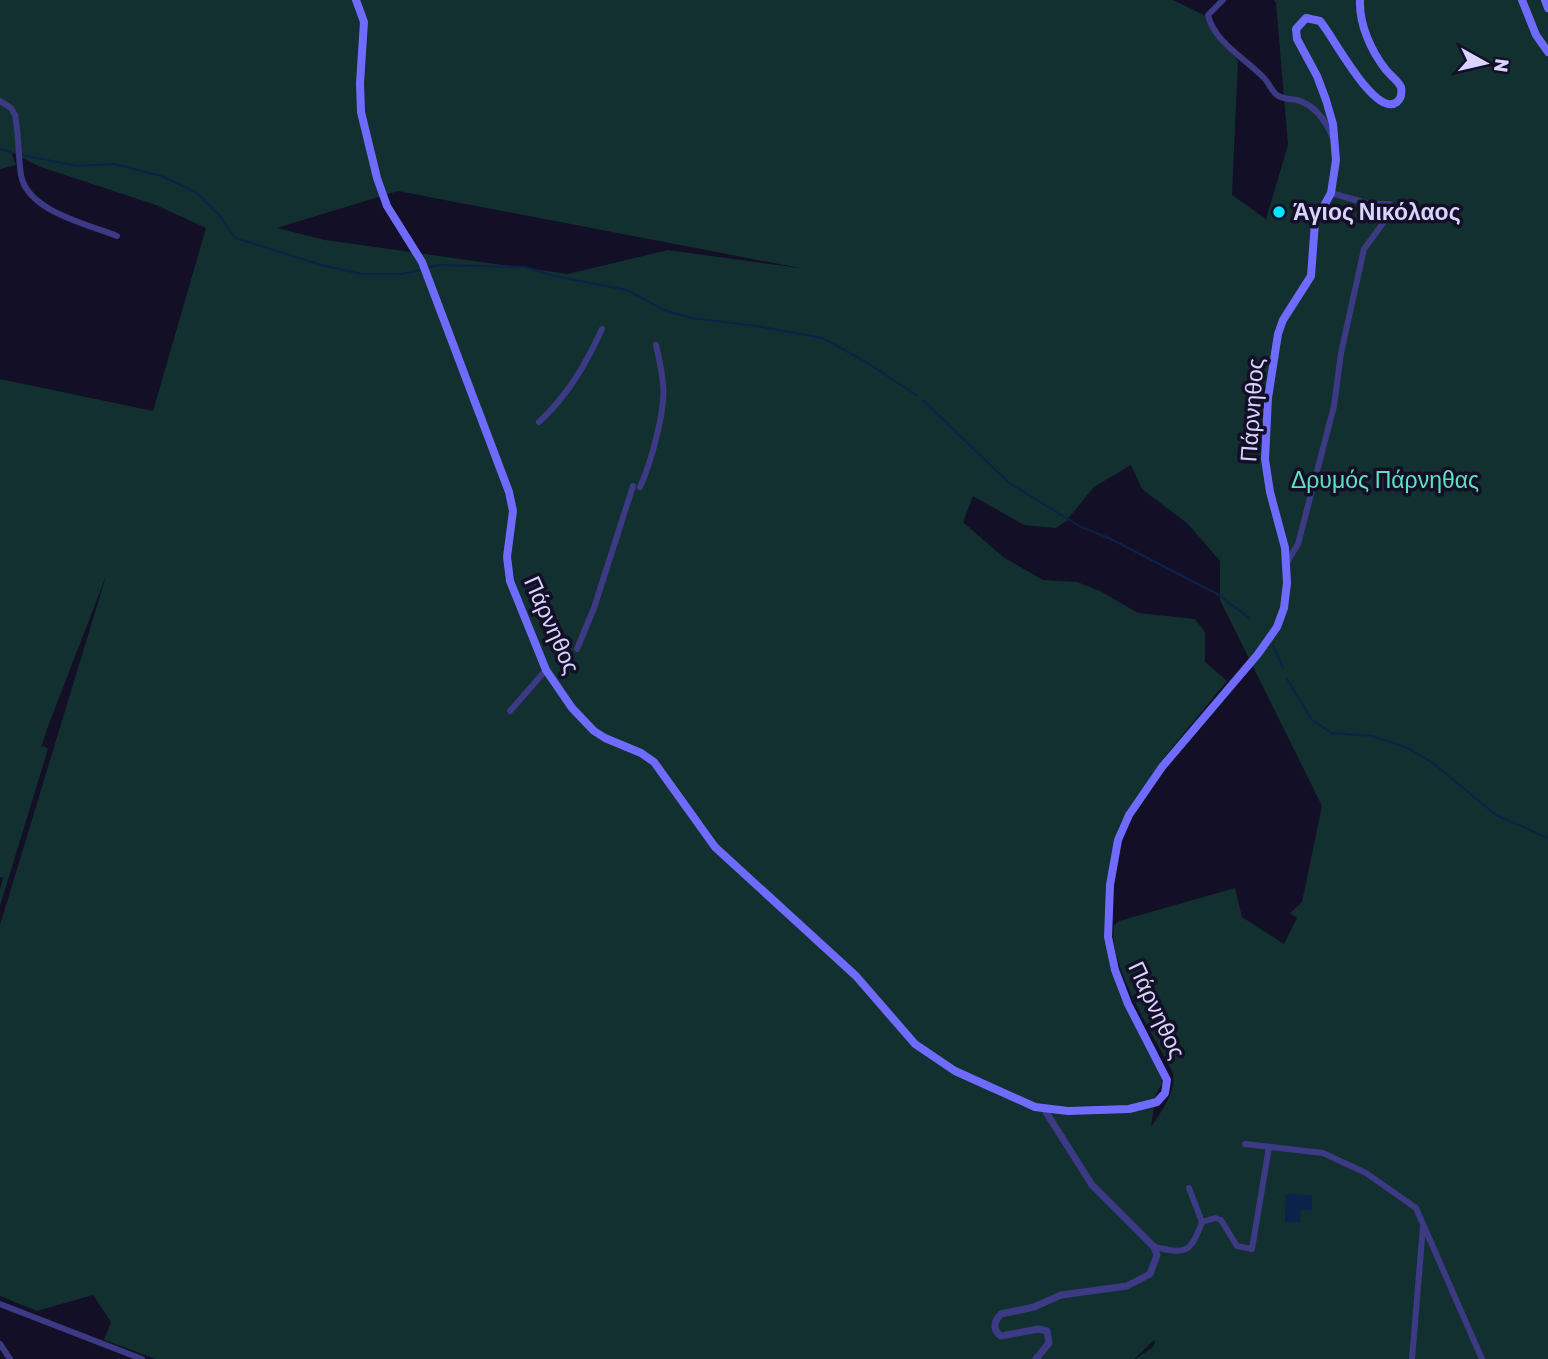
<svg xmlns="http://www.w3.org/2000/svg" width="1548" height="1359" font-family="Rubik,sans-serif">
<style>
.green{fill:#12302f;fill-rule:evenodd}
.water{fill:#0c2248}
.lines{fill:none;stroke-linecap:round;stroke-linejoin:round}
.stream{stroke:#0c2248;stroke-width:2}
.minor{stroke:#3d3a85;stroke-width:6}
.tertiary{stroke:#3d3a85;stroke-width:7}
.secondary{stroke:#6f6bff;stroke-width:8}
.poi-dot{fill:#00e5ff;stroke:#130f26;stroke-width:2.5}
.labels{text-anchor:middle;stroke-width:7;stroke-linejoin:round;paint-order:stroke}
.poi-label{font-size:23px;font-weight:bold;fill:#d9d4ff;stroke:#130f26;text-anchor:start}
.street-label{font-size:23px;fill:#d9d4ff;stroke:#130f26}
.park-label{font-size:23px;fill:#5fe0c0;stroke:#130f26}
</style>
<rect width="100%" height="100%" fill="#130f26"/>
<path class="green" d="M0 0H1173L1204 15 1238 61 1232 195 1266 219 1288 145 1276 3 1274 0H1548V1359H1135L1152 1348 1155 1343 1154 1340 1134 1359H156L104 1340 111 1322 93 1295 37 1311 0 1296V925L106 576 47 729 41 748 43 746 48 749 0 906V889L3 878 0 877V379L153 411 206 228 156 205 38 166 11 152 16 165 0 169ZM398 191 805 269H806L668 250 568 274 325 240 277 228ZM1131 465 1142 489 1188 524 1220 561V600L1322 806 1302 902 1290 913 1297 918 1284 944 1242 917 1235 888 1119 921 1114 925C1107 964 1155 1037 1173 1073 1176 1093 1162 1110 1151 1127L1156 1094 1162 1084 1163 1076 1112 970 1107 889 1112 854 1118 829 1128 809 1166 755 1227 681 1205 662V632L1195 619 1138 613 1100 591 1077 582 1043 580 1003 557 963 522 973 496 1024 525 1056 528 1066 521 1094 487Z"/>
<polygon class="water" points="1286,1194 1312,1195 1312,1210 1301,1210 1300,1222 1285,1222"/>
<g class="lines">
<g class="stream">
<polyline points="0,149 13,153"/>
<polyline points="22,155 77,166 114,164 161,176 196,192 219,215 235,238 325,266 362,274 401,274 421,270"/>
<polyline points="426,268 439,265 525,267 554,276 627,290 664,310 692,318 757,326 822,338 863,360 916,395"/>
<polyline points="923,400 1009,483 1081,527 1109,538 1219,595 1249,618"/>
<polyline points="1273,645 1283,668"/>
<polyline points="1287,679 1312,720 1332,733 1372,736 1406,747 1433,763 1496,815 1548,838"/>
</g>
<g class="minor">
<path d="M1223 0 1208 15C1214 42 1245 58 1264 78 1269 83 1271 90 1277 95 1284 100 1289 98 1297 100 1315 105 1326 121 1333 138"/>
<path d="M0 101 11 108 15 115C19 135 18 155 21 175 27 211 87 224 117 236"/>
<path d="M539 422C568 395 586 364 602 329"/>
<path d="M640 487C651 463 666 409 663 384 662 371 659 358 656 345"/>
<polyline points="1286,564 1298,544 1334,406 1341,353 1364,249 1392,211 1390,204 1370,204 1331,193"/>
<polyline points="577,649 594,608 633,486"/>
<polyline points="510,711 546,670"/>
<polyline points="1245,1144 1323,1153 1366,1173 1416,1208 1482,1359"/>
<polyline points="1189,1188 1202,1222"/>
<path d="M1154 1247C1186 1254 1190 1254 1202 1222L1215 1218 1221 1220 1237 1246 1252 1249 1269 1147"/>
<polyline points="0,1304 142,1359"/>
<polyline points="0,1344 10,1359"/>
<polyline points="1412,1359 1423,1226"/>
</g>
<path class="tertiary" d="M1036 1359 1049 1343 1047 1331 1038 1329 1001 1336C992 1330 994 1321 1001 1314L1034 1307 1061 1295 1127 1286 1150 1274 1157 1255 1154 1247 1092 1185 1044 1109"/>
<g class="secondary">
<path d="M356 0 364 22 360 83 361 112 377 178 387 206 422 262 509 492 513 511 507 557 510 581 546 670 572 708 594 731 605 738 641 753 654 762 715 847 856 976 915 1044 955 1071 1035 1107 1068 1111 1129 1109 1157 1102 1165 1093 1167 1080 1128 1004 1115 970 1108 937 1110 885 1118 840 1129 815 1162 767 1258 654 1277 627 1284 608 1287 583 1285 548 1270 492 1265 459 1268 398 1278 334 1283 320 1311 276 1315 222 1331 193 1336 160 1333 124 1326 100 1317 76 1297 39 1296 29 1306 18 1320 21C1332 34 1375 119 1397 102 1402 98 1402 93 1401 87 1397 80 1391 76 1386 70 1371 51 1359 24 1360 0"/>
<polyline points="1522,0 1536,35 1548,52"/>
<polyline points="1545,0 1548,8"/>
</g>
</g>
<circle class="poi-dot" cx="1279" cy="212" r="7"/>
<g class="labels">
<g class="poi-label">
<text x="1293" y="220">Άγιος Νικόλαος</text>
</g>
<g class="street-label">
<text transform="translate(1252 410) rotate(-86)" y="8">Πάρνηθος</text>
<text transform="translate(552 625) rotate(66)" y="8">Πάρνηθος</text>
<text transform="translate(1157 1010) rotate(65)" y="8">Πάρνηθος</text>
</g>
<g class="park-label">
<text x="1385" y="488">Δρυμός Πάρνηθας</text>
</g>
</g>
<g transform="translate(1485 63) rotate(98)" stroke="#130f26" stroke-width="5" paint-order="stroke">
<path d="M0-5L12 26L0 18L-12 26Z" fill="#d9d4ff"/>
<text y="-10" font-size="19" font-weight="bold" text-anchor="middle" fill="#d9d4ff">N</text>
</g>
</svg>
